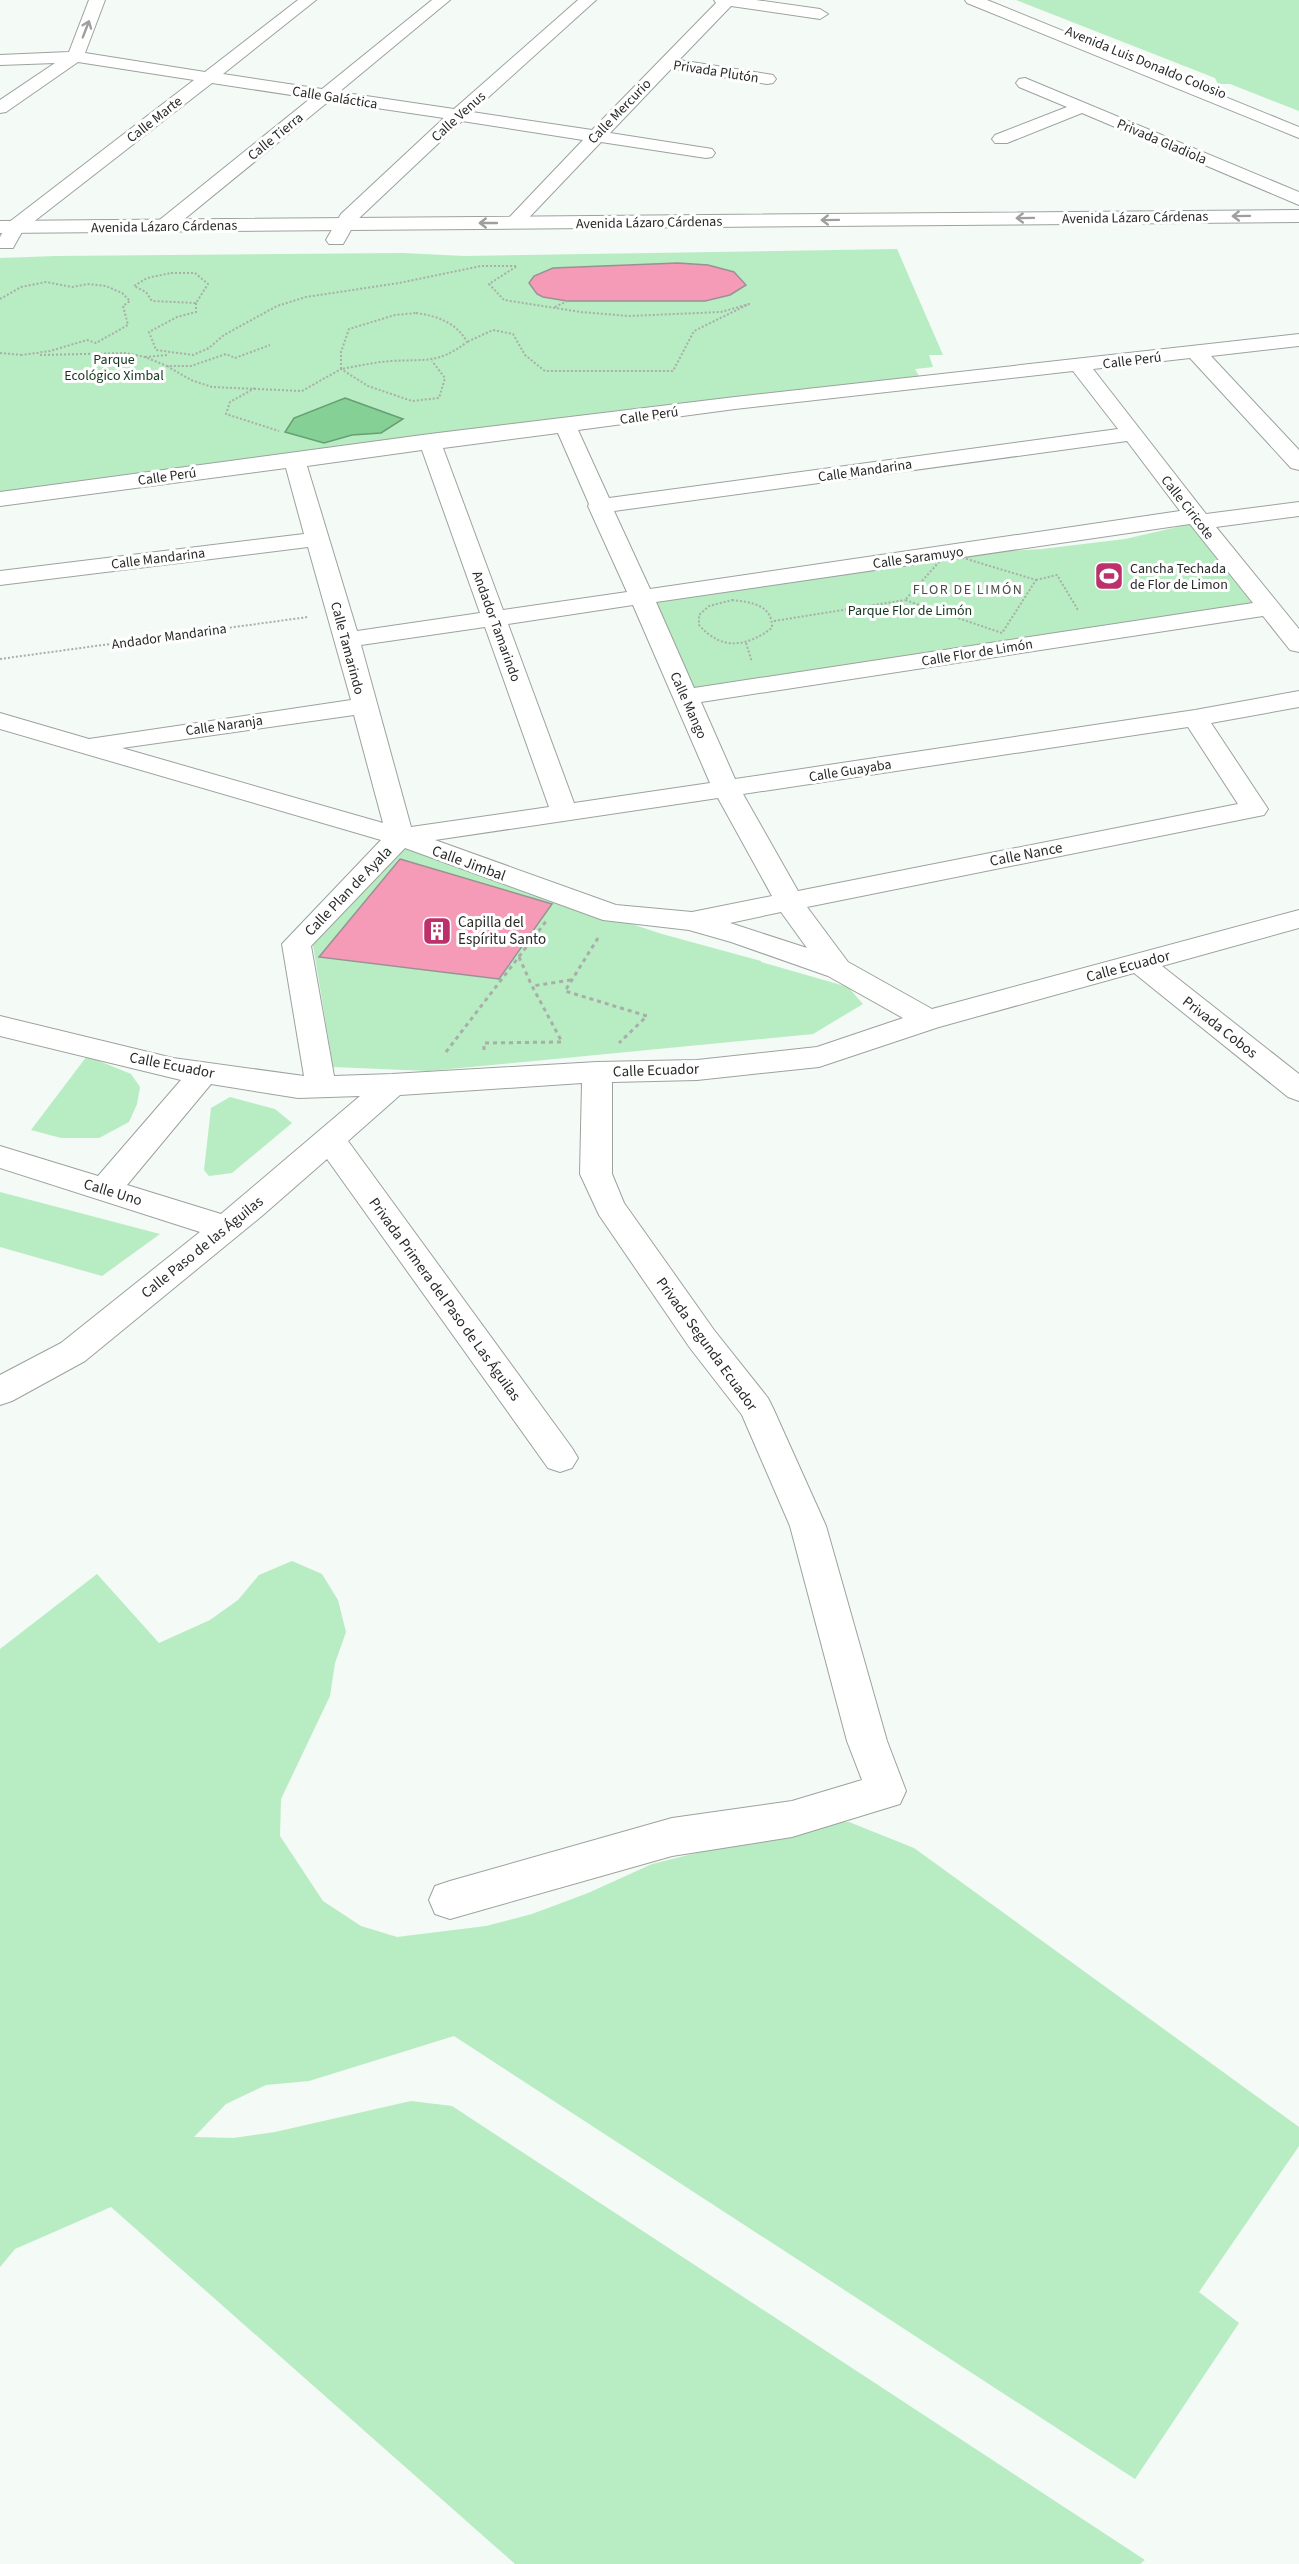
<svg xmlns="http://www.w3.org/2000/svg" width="1299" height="2564" font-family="'Source Sans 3',sans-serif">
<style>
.green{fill:#b8ecc2}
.water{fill:#84d095;stroke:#689e74;stroke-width:1.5}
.building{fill:#f69bb7;stroke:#999294;stroke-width:1.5}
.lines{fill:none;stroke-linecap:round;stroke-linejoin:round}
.minor-casing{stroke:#9da29e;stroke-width:2}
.major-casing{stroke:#9da29e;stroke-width:2}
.path-far1{stroke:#a9aeaa;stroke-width:2;stroke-dasharray:2 2;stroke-linecap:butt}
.path{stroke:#a9aeaa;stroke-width:3;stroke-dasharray:4 4;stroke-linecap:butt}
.minor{fill:#fff;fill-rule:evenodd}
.major{fill:#fff;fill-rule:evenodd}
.oneway{stroke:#9e9f9e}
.labels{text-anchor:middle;stroke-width:6;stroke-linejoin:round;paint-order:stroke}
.far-street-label{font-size:14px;fill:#282a28;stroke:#fff}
.far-park-label{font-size:14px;fill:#15351d;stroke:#fff}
.far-poi-label{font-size:14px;fill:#282a28;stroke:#fff;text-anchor:start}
.far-neighbourhood-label{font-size:14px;letter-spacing:1.5px;fill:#4a4e4a;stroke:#fff}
.street-label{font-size:15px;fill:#282a28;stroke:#fff}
.poi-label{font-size:15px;fill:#282a28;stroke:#fff;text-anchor:start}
</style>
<rect width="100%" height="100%" fill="#f4faf5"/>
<g class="green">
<polygon points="1016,0 1299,0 1299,111 1230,84 1218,84 1215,78"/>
<polygon points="897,249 943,355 929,355 933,367 915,369 923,383 0,493 0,258 56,256 403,253 464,256"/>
<polygon points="1195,523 1263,605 687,695 646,600 939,555 1042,549 1125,539"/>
<polygon points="403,842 562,901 662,934 761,961 761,962 848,987 863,1004 813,1034 429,1071 333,1067 313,945"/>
<polygon points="87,1056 131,1074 140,1087 137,1104 129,1122 99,1138 61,1138 31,1130"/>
<polygon points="230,1097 275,1109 292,1123 232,1173 209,1176 204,1170 211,1108"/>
<polygon points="0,1192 160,1234 102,1276 0,1247"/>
<polygon points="292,1561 322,1574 338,1600 346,1632 335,1663 330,1696 281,1799 280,1836 323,1901 361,1926 397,1937 486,1926 532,1914 588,1893 652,1864 822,1822 849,1822 914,1848 1299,2127 1299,2146 1199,2292 1239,2323 1135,2479 454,2036 309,2081 266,2085 226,2104 194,2137 233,2138 275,2132 411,2101 452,2106 1145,2560 1140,2564 515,2564 111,2207 15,2249 0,2267 0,1649 97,1574 159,1643 210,1620 238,1600 259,1575"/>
</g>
<polygon class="water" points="345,398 403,419 381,433 352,435 324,443 285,432 294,418"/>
<g class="building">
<polygon points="678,263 708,265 734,272 746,285 730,295 705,301 567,301 543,297 537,294 529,283 534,276 553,268"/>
<polygon points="400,859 552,904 499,979 319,957"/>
</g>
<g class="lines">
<g class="minor-casing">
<g id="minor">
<polygon points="89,0 105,0 85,53 205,72 298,0 316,0 223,74 322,89 432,0 450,0 339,92 454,109 578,0 596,0 472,112 592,130 716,3 714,0 756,0 820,9 828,14 820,19 731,6 679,60 767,74 773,75 776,79 773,83 767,84 671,69 610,133 706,148 712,149 715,153 712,157 706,158 601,142 520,227 506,227 504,223 583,140 462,121 356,221 343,244 329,244 326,240 341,214 444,118 329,101 171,230 157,230 155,226 157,222 311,98 212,83 23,230 13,248 0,248 0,237 8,223 194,80 78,62 6,112 0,113 0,100 55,63 0,65 0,55 69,52"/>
<polygon points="1025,78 1299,192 1299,205 1082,113 1007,143 995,143 992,139 995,135 1067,107 1019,87 1016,83 1019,79"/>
<path d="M1299 334V346L1211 356 1299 450V470L1291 468 1190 358 1093 369 1206 514 1299 502V516L1216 527 1299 629V652L1290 650 1263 616 701 702 735 779 1195 710 1299 691V707L1211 723 1268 809 1264 815 807 907 848 962 932 1009 1299 910V928L1162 966 1299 1074V1101L1288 1097 1134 973 939 1027 819 1067 697 1080 612 1082V1174L624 1203 714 1330 768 1398 773 1408 826 1526 887 1741 906 1791 900 1804 792 1837 672 1856 450 1919 435 1914 429 1900 435 1886 450 1881 672 1818 792 1801 862 1780 847 1741 790 1526 742 1415 690 1348 599 1215 580 1174 582 1083 400 1095 348 1141 572 1448 578 1458 572 1468 560 1472 548 1468 327 1159 263 1215 85 1361 12 1401 0 1405V1375L61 1343 200 1232 0 1168V1146L98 1176 181 1080 0 1036V1016L173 1058 304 1076 282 944 381 840 0 729V713L89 739 351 700 308 547 0 585V571L304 534 286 468 0 506V492L430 434 735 397ZM1073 371 1118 429 609 498 578 430 735 409ZM558 433 589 504 588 506 627 592 503 610 443 448ZM1127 441 1180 511 650 589 614 511ZM422 450 480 613 357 631 307 466ZM1190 524 1253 603 694 688 656 602ZM633 605 710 783 574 803 508 624ZM485 627 549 807 411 827 361 645ZM354 715 383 823 122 748ZM1188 727 1238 804 798 891 743 794ZM718 798 772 896 692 912 616 905 435 840ZM405 848 603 920 689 930 731 942 828 976 903 1018 817 1047 697 1060 597 1062 392 1074 334 1076 311 946ZM781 912 807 948 730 923ZM211 1084 298 1098 360 1096 221 1214 127 1185Z"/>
</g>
</g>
<g class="major-casing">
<g id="major">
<polygon points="965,0 987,0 1299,127 1299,138 967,3"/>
<polygon points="1299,210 1299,222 0,233 0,221"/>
</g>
</g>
<g class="path-far1">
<polygon points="171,273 195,273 208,284 196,303 152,301 146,292 134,286 147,278"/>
<polyline points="0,299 21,287 46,282 72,287 88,284 106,286 122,293 130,301 123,306 128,325 96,343 87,340 50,351 22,355"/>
<polyline points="196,303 196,312 177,317 149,332 156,350 193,355 209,348 224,335 277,306 306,297 399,283 481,266 517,266 489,284 504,300 581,312 629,316 721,312 749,304 694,331 673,371 545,371 525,355 513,334 493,330 467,342"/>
<polyline points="555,307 567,301"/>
<path d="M416 313C437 316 456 322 467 342 438 364 426 359 392 361 375 362 358 366 341 369V352L349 329 395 315Z"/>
<polyline points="0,353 23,355"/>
<polyline points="40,355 126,353 145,357 167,366 191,366 226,354 235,358 270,345"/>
<polyline points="145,357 168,355"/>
<polyline points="167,366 191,380 212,387 302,391 341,369 368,386 412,401 439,398 445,378 432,361"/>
<polyline points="255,388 230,402 226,414 279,431"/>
<polygon points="947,553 1036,580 1002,633 905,600"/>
<polyline points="1036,580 1057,575 1078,610"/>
<path d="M732 600C751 602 773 605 772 628 746 647 722 651 699 625V615L709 606Z"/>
<polyline points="774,621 905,600"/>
<polyline points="746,643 752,662"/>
<polyline points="0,659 308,617"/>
</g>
<g class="path">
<polyline points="598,938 565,991 647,1016 619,1043"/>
<polyline points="519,957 532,986"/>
<polyline points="484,1050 484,1043 562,1042 532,986 571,980"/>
<polyline points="446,1052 547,920"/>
</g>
<use href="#minor" class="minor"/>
<use href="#major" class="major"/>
</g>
<defs><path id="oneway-shaft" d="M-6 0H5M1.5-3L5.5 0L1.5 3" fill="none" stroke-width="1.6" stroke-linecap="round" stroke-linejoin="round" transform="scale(1.5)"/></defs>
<g class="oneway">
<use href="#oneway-shaft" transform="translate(86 29) rotate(-69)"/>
<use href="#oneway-shaft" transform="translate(1241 216) rotate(179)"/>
<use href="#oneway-shaft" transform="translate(1025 218) rotate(179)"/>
<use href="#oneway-shaft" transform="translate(830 220) rotate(179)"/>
<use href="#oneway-shaft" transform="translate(488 223) rotate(180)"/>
</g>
<defs>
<g id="stadium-square" transform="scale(1.5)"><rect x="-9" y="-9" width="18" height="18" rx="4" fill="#bc316b" stroke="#fff"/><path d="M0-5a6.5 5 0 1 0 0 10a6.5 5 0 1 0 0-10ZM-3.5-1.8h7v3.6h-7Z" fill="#fff"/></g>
<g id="building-square" transform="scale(1.5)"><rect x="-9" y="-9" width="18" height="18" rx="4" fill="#bc316b" stroke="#fff"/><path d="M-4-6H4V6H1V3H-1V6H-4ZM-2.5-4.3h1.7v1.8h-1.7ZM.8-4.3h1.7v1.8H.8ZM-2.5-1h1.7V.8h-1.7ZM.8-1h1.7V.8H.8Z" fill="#fff"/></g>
</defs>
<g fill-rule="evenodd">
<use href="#stadium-square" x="1109" y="576"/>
<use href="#building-square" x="437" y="931"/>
</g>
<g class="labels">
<g class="far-street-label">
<text transform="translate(1146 62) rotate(22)" y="5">Avenida Luis Donaldo Colosio</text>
<text transform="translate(716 71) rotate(9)" y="5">Privada Plutón</text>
<text transform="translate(335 97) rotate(9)" y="5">Calle Galáctica</text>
<text transform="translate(619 111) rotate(-46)" y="5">Calle Mercurio</text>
<text transform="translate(458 116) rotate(-42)" y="5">Calle Venus</text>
<text transform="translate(154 119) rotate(-38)" y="5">Calle Marte</text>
<text transform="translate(275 136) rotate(-39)" y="5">Calle Tierra</text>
<text transform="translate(1162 141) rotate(23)" y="5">Privada Gladiola</text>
<text transform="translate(1135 217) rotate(-1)" y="5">Avenida Lázaro Cárdenas</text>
<text transform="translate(649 222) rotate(-1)" y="5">Avenida Lázaro Cárdenas</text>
<text transform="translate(164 226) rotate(-1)" y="5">Avenida Lázaro Cárdenas</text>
<text transform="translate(1132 360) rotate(-7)" y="5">Calle Perú</text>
<text transform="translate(649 415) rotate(-8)" y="5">Calle Perú</text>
<text transform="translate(865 470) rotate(-8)" y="5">Calle Mandarina</text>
<text transform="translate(167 476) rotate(-8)" y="5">Calle Perú</text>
<text transform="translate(1188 507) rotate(52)" y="5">Calle Ciricote</text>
<text transform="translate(918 557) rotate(-8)" y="5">Calle Saramuyo</text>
<text transform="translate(158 558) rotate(-7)" y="5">Calle Mandarina</text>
<text transform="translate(497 626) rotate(70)" y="5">Andador Tamarindo</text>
<text transform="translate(169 636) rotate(-8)" y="5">Andador Mandarina</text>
<text transform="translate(348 648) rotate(75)" y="5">Calle Tamarindo</text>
<text transform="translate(977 652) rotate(-9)" y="5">Calle Flor de Limón</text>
<text transform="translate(689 705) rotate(66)" y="5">Calle Mango</text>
<text transform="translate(224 725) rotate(-8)" y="5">Calle Naranja</text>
<text transform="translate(850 770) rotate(-9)" y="5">Calle Guayaba</text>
</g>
<g class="far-park-label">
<text x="114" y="364">Parque<tspan x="114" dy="16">Ecológico Ximbal</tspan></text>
<text x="910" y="615">Parque Flor de Limón</text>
</g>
<g class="far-poi-label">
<text x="1130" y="573">Cancha Techada<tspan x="1130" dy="16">de Flor de Limon</tspan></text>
</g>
<g class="far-neighbourhood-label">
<text x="968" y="594">FLOR DE LIMÓN</text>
</g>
<g class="street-label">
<text transform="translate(1026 854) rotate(-11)" y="5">Calle Nance</text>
<text transform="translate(469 863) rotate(20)" y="5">Calle Jimbal</text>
<text transform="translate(348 891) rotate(-46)" y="5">Calle Plan de Ayala</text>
<text transform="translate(1128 966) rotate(-15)" y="5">Calle Ecuador</text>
<text transform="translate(1220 1027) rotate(38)" y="5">Privada Cobos</text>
<text transform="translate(172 1065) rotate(11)" y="5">Calle Ecuador</text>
<text transform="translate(656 1070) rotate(-2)" y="5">Calle Ecuador</text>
<text transform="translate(113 1192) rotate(17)" y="5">Calle Uno</text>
<text transform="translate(202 1247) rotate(-39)" y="5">Calle Paso de las Águilas</text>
<text transform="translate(445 1299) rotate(54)" y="5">Privada Primera del Paso de Las Águilas</text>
<text transform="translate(707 1344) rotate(54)" y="5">Privada Segunda Ecuador</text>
</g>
<g class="poi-label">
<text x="458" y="927">Capilla del<tspan x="458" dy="17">Espíritu Santo</tspan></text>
</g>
</g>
</svg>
